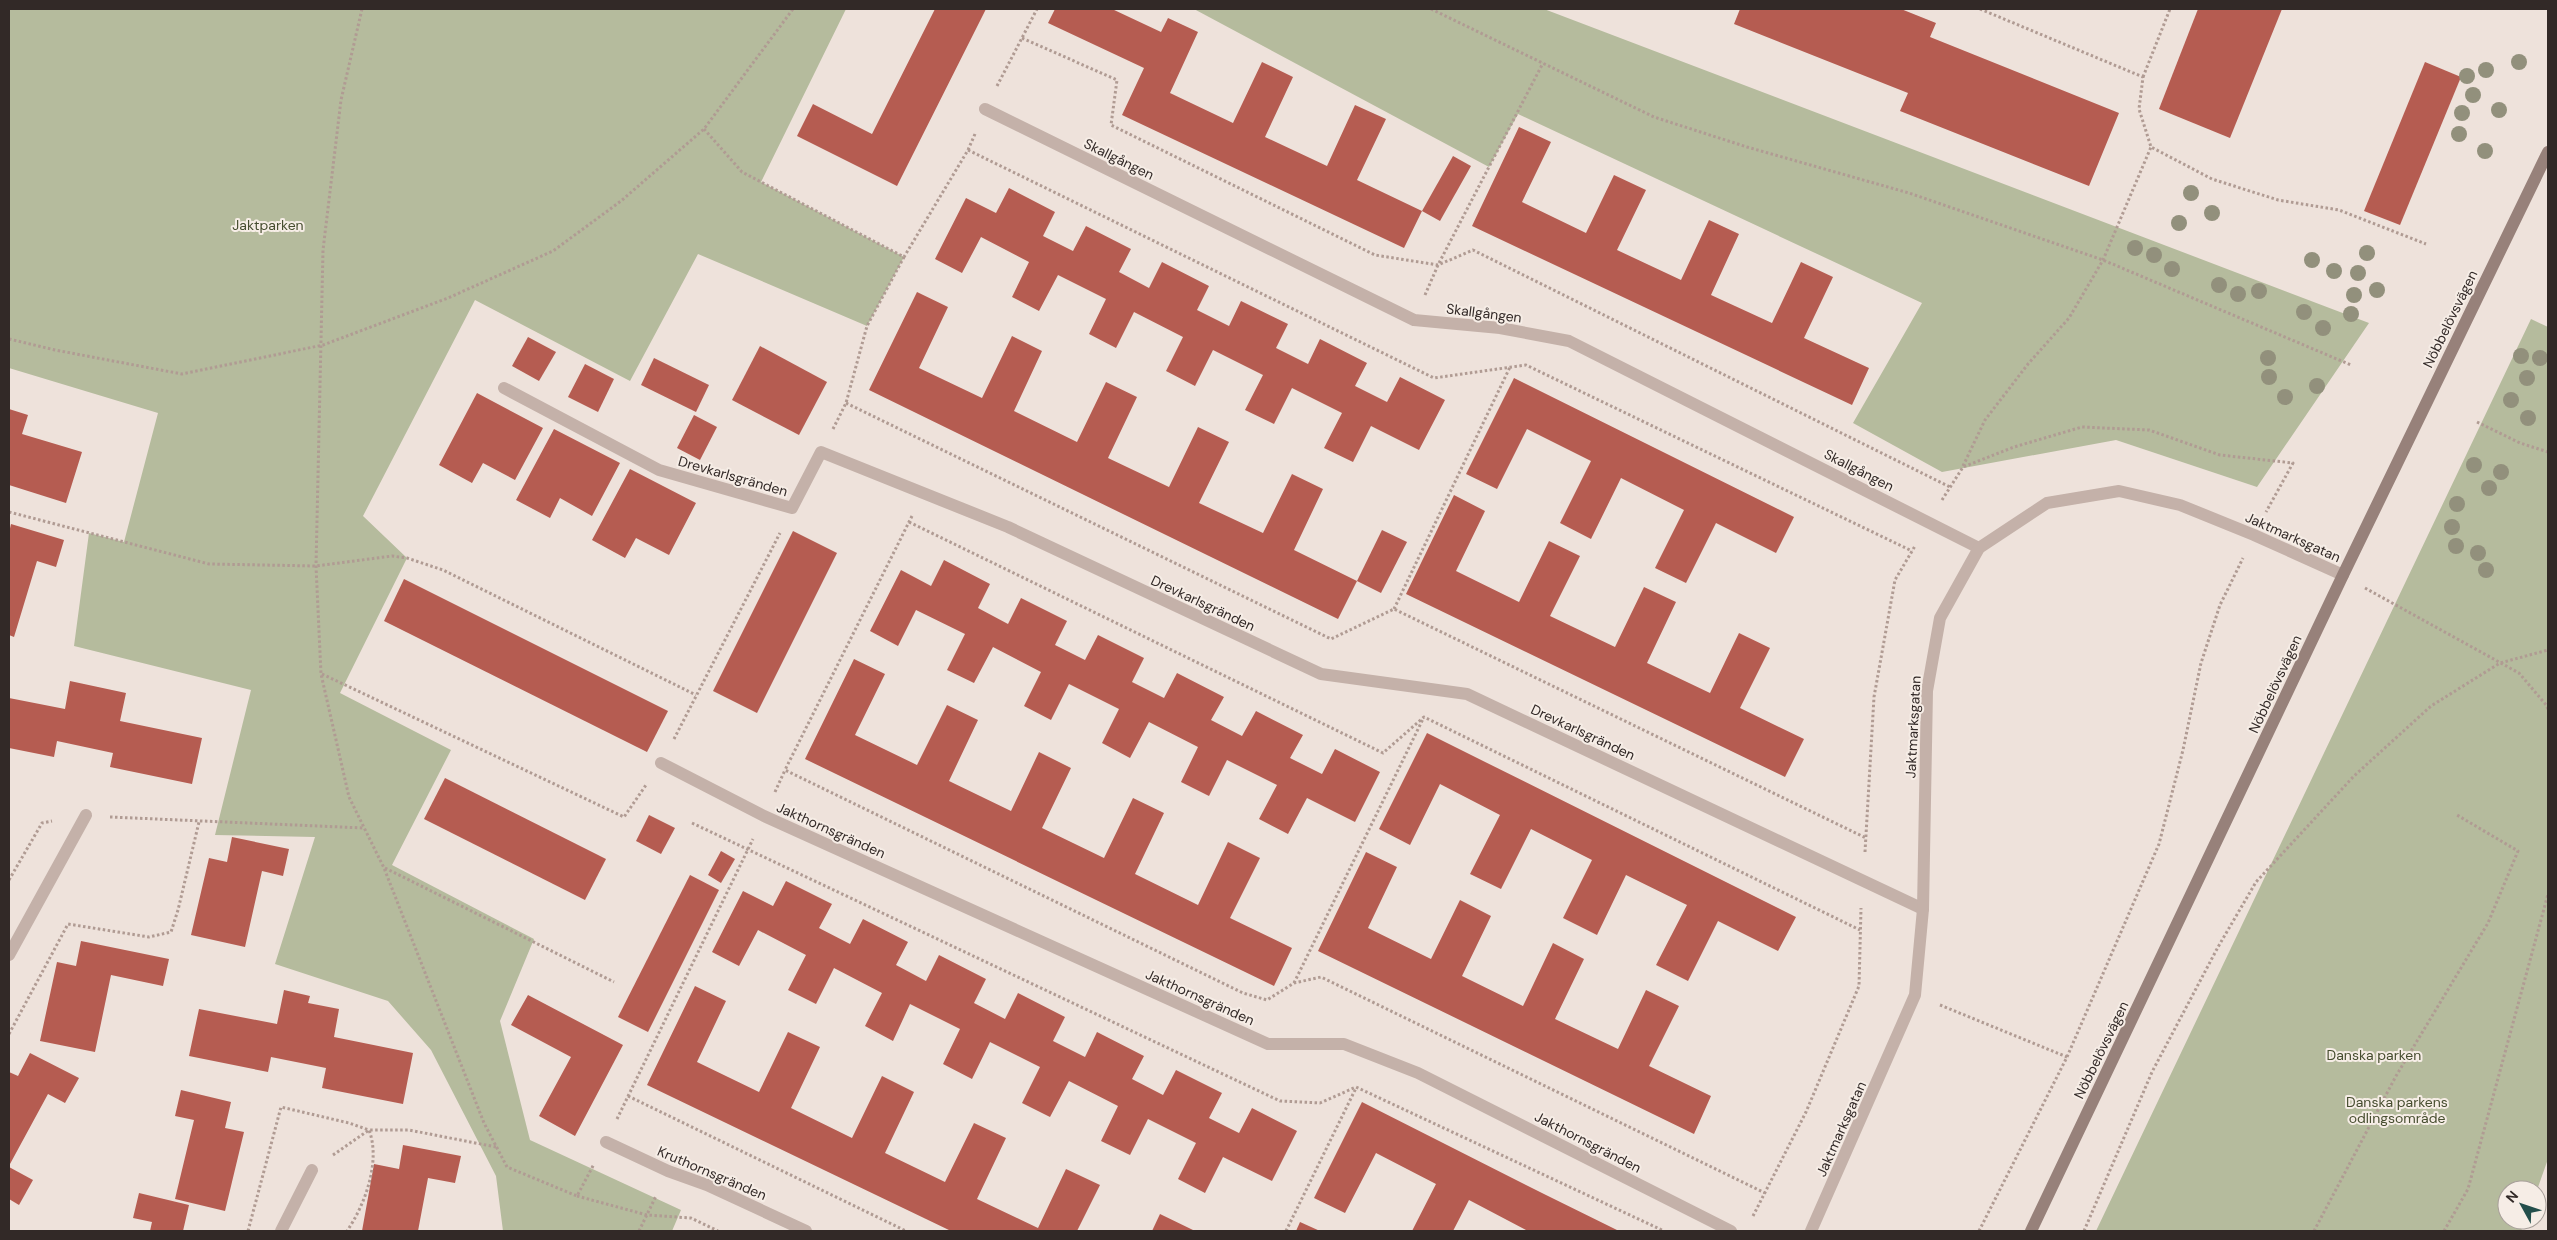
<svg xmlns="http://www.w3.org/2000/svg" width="2557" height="1240" font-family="'DM Sans',sans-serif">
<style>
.green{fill:#b5bb9d}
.building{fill:#b55c51}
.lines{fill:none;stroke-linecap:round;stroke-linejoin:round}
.path{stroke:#b09b93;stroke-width:3;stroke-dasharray:2.5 2.5;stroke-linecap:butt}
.street{stroke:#c4b1a9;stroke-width:12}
.secondary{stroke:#97817a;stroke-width:12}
.tree{fill:#92907c}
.labels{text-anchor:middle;stroke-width:4;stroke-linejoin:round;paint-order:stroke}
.street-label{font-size:14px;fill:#322927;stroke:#f6ede6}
.park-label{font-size:14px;fill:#464d2f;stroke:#f6ede6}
</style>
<rect width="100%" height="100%" fill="#eee2db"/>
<g class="green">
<polygon points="9,9 846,9 761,182 904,257 867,326 698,254 630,381 475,300 363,516 407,558 340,693 451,750 392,865 534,939 500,1021 530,1140 681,1210 672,1231 503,1231 496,1176 431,1050 388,1001 275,964 315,837 215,835 251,690 74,646 89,533 124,542 158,413 9,368"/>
<polygon points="1194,9 1544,9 2369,323 2257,487 2116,440 1942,472 1853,423 1922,303 1518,114 1489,167"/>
<polygon points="2531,319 2548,327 2548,1159 2537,1190 2507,1190 2507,1220 2526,1220 2521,1231 2096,1231"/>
</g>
<g class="building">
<polygon points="935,9 986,9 897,186 797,136 813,104 872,134"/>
<polygon points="1055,9 1112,9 1161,32 1168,18 1198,32 1170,93 1233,123 1262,62 1293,77 1265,137 1327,166 1355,105 1386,119 1357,180 1422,211 1404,248 1122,115 1144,68 1048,23"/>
<polygon points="1740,9 1901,9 1936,23 1930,37 2119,113 2089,186 1900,111 1908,93 1734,24"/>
<polygon points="2198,9 2282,9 2230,138 2159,109"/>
<polygon points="2425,62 2461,77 2400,225 2364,211"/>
<polygon points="1519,127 1551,142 1522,202 1586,233 1614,175 1646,190 1617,250 1681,280 1709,220 1739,234 1711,295 1772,323 1801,262 1833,277 1804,338 1869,368 1852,405 1472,226"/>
<polygon points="1453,156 1471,166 1440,221 1422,211"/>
<polygon points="1009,188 1055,212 1043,236 1073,251 1086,226 1131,249 1119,272 1149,288 1162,262 1209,286 1197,310 1229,326 1241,301 1288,324 1276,348 1308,364 1320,339 1367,363 1355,386 1387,402 1400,377 1445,400 1419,450 1371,426 1353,462 1324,448 1342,413 1292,388 1274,424 1245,410 1263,375 1213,350 1195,386 1166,371 1183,337 1134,312 1116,348 1089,334 1106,299 1058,275 1039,311 1012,297 1029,262 981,237 962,273 935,259 966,198 996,213"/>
<polygon points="917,292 948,307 919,368 982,398 1012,336 1042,351 1014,411 1077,442 1106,382 1137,397 1108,458 1169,487 1198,427 1229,442 1199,503 1263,533 1292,474 1323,489 1294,550 1357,581 1338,619 869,390"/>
<polygon points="528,337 556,352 539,381 512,366"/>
<polygon points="760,346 827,382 799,435 732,400"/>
<polygon points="654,358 709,385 696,412 641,385"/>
<polygon points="585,364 614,379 598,412 568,397"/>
<polygon points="1514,378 1794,517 1776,553 1716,523 1686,583 1655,568 1684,510 1621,478 1591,539 1560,523 1591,461 1527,429 1497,489 1466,474"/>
<polygon points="477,393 543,428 515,480 483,463 472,483 439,465"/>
<polygon points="9,409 28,415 22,434 82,452 66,503 9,485"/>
<polygon points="694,415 717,427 700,460 677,448"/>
<polygon points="554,429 620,463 592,516 560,498 550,518 516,500"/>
<polygon points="630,469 696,503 669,555 636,538 625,558 592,540"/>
<polygon points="1454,495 1485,511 1456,571 1519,602 1549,541 1580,556 1550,616 1615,647 1644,587 1676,602 1647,663 1710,693 1739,633 1770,648 1740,708 1804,739 1785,777 1406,594"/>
<polygon points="11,524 64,540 56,567 37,561 14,637 9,635 9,533"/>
<polygon points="1382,530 1407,542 1381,593 1357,581"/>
<polygon points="793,531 837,553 757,713 713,691"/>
<polygon points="944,560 990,584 978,608 1008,624 1021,598 1067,621 1055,645 1085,660 1098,635 1144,658 1132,682 1164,698 1177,673 1224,697 1211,720 1242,736 1256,711 1303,735 1290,758 1322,774 1335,749 1380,772 1355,822 1307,798 1288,834 1259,819 1277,785 1227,760 1209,796 1181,782 1198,747 1149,722 1130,758 1102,743 1119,709 1069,684 1051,720 1024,706 1041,672 993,647 974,683 947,670 965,634 916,610 898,646 870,631 901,570 931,586"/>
<polygon points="404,579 668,711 647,752 384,621"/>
<polygon points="854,659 885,674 855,735 917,765 947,705 978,720 949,781 1011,811 1039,752 1071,768 1042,828 1104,858 1133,798 1164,813 1135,874 1198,905 1228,842 1260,858 1230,918 1292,948 1274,986 805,759"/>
<polygon points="70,681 126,693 120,721 202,738 192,784 110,767 113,753 57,741 54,757 9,748 9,698 65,709"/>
<polygon points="1427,733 1796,917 1778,951 1718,921 1688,981 1656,965 1687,905 1626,875 1597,935 1563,918 1592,860 1531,829 1501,889 1470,874 1500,815 1440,784 1410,845 1379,829"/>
<polygon points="445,778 606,859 585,900 424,819"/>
<polygon points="649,815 675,828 661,854 636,841"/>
<polygon points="232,837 289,849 283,876 262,871 245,947 191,935 209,858 227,862"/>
<polygon points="721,851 735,859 721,883 708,875"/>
<polygon points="1366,852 1397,867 1368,928 1431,959 1460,900 1491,916 1462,976 1523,1006 1553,943 1584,959 1555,1019 1618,1049 1646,990 1679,1006 1649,1066 1711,1096 1694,1134 1318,951"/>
<polygon points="690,875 719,890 648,1032 618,1017"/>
<polygon points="786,881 832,904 819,928 850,944 863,919 908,942 896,965 926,981 939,955 986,979 974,1003 1005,1019 1018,993 1065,1017 1053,1041 1085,1057 1097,1032 1144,1056 1132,1079 1163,1095 1176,1070 1222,1093 1209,1118 1239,1133 1252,1108 1297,1131 1272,1181 1223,1157 1205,1193 1178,1179 1196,1143 1148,1119 1130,1155 1101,1141 1118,1106 1069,1081 1050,1117 1022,1103 1040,1067 990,1042 972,1079 943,1064 960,1029 910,1004 893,1041 865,1026 882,993 834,968 816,1004 788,990 806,955 758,930 739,966 712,952 743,891 773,906"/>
<polygon points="81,941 169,959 163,986 111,975 95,1052 40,1041 57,962 76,966"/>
<polygon points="695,986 726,1001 697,1062 759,1092 788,1032 820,1047 791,1108 852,1138 882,1076 914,1092 885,1153 945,1182 974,1123 1006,1138 977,1199 1038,1228 1066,1169 1100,1185 1077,1231 951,1231 647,1085"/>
<polygon points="284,990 310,996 308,1003 339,1009 334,1037 413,1053 403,1104 322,1088 326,1068 271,1057 268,1072 189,1056 199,1009 277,1024"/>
<polygon points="528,995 623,1045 575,1136 539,1116 571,1057 511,1025"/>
<polygon points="30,1053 79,1078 65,1103 48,1094 10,1164 9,1072 18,1076"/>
<polygon points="181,1090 231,1102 225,1128 244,1132 225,1211 175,1199 194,1120 175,1116"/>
<polygon points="1362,1102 1546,1195 1619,1231 1528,1231 1469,1200 1453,1231 1412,1231 1436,1184 1376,1153 1345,1213 1314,1198"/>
<polygon points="403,1145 461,1156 455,1183 428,1178 418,1231 362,1231 374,1164 399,1169"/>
<polygon points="9,1167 33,1180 19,1205 9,1199"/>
<polygon points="139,1193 189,1205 183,1231 150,1231 152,1222 133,1218"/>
<polygon points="1160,1214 1193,1230 1192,1231 1152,1231"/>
<polygon points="1300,1222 1320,1231 1296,1231"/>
</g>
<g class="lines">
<g class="path">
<polyline points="362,9 341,100 323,250 316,566 321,674 349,797 384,868 484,1123 507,1167 577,1196 594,1164"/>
<polyline points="1431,9 1654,117 1747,147 1909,193 2103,260 2351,365"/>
<polyline points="1980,9 2143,77 2139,109 2151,147 2212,179 2278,200 2339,210 2426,244"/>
<polyline points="1022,38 1117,80 1111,125 1375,255 1438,265 1473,250 1950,487"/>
<polyline points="2143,77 2170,9"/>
<polyline points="997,86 1037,9"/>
<polyline points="704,129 742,172 904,257 968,150 975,134"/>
<polyline points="968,150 1434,378 1526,365 1912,551"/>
<polyline points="1425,295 1438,265 1543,63"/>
<polyline points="9,339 55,350 182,374 323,345 448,298 553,251 621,201 704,129 793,9"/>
<polyline points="846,403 1331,639 1394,609 1866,838"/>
<polyline points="2477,422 2520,443 2548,452"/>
<polyline points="833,429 846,403 867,326 904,257"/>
<polyline points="1963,466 1985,420 2028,364 2069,318 2103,260 2151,147"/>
<polyline points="1942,500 1963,467 2014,447 2082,427 2149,430 2220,455 2293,463 2266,512"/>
<polyline points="9,512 209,564 316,566 392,556 407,558 443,570 696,695"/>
<polyline points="912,516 785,770 1243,993 1267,1000 1294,983 1321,977 1765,1193"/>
<polyline points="909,522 1383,753 1424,717 1860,930"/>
<polyline points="2365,588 2519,673 2547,706 2548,711"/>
<polyline points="1394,609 1510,367"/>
<polyline points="322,674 624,817 646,785"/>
<polyline points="674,739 780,533"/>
<polyline points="775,792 785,770"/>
<polyline points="110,817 364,828"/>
<polyline points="692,823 1280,1101 1320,1103 1356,1087 1664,1231"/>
<polyline points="1865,852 1874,697 1895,580 1915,546"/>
<polyline points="385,868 614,982"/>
<polyline points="9,880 42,823 52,821"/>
<polyline points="1294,983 1423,719"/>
<polyline points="1940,1005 2067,1057"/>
<polyline points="9,1034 68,924 149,937 171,932 178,910 199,822"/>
<polyline points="628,1096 906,1231"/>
<polyline points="617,1119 753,839"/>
<polyline points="333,1155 369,1130 409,1130 496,1147"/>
<polyline points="577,1196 647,1215 691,1218 718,1231"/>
<polyline points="1753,1216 1806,1112 1859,986 1861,908"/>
<path d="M248 1231 281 1107 349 1123 369 1130C381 1161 365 1205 347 1231"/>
<polyline points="639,1231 656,1196"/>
<polyline points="1286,1231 1356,1088"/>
<polyline points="1979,1231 2067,1057 2159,844 2183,750 2201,663 2220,605 2243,558"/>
<polyline points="2084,1231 2152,1072 2218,947 2256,882 2354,776 2431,706 2500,663 2548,650"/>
<polyline points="2314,1231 2396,1076 2488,923 2518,851 2457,815"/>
<polyline points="2444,1231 2468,1189 2548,894"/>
</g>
<g class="street">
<polyline points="985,109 1414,320 1500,328 1569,341 1979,548"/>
<polyline points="504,388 659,470 792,508 821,452 1008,527 1321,674 1467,694 1923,909"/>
<polyline points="661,763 764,816 1268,1044 1344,1044 1418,1073 1731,1231"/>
<polyline points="9,955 86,815"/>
<polyline points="606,1142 668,1171 707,1185 806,1231"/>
<polyline points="281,1231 312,1170"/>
<polyline points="1811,1231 1915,995 1923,909 1927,691 1940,618 1979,548 2047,503 2119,491 2180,505 2254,535 2343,575"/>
</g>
<polyline class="secondary" points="2031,1231 2343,575 2548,152"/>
</g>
<g class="tree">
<circle cx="2519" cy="62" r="8"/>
<circle cx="2486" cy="70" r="8"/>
<circle cx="2467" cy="76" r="8"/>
<circle cx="2473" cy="95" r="8"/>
<circle cx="2499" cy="110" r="8"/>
<circle cx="2462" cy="113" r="8"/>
<circle cx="2459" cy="134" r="8"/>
<circle cx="2485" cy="151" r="8"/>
<circle cx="2191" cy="193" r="8"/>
<circle cx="2212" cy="213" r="8"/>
<circle cx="2179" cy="223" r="8"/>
<circle cx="2135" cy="248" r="8"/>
<circle cx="2367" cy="253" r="8"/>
<circle cx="2154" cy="255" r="8"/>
<circle cx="2312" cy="260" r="8"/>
<circle cx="2172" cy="269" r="8"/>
<circle cx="2334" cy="271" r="8"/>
<circle cx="2358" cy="273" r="8"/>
<circle cx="2219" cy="285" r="8"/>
<circle cx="2377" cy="290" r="8"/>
<circle cx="2259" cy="291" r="8"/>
<circle cx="2238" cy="294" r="8"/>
<circle cx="2354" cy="295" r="8"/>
<circle cx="2304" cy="312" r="8"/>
<circle cx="2351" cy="314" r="8"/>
<circle cx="2323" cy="328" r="8"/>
<circle cx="2521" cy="356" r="8"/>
<circle cx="2268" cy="358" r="8"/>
<circle cx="2540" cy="358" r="8"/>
<circle cx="2269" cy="377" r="8"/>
<circle cx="2527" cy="378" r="8"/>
<circle cx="2317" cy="386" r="8"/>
<circle cx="2285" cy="397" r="8"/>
<circle cx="2511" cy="400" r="8"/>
<circle cx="2528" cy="418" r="8"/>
<circle cx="2474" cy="465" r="8"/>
<circle cx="2501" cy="472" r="8"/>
<circle cx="2489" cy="488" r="8"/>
<circle cx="2457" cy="504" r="8"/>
<circle cx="2452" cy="527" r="8"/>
<circle cx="2456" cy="546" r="8"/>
<circle cx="2478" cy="553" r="8"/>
<circle cx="2486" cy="570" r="8"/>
</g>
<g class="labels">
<g class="street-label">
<text transform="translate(1119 159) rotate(26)" y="5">Skallgången</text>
<text transform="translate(1484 313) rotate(7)" y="5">Skallgången</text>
<text transform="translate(2450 319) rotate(-64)" y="5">Nöbbelövsvägen</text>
<text transform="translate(1859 470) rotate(27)" y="5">Skallgången</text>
<text transform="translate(733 476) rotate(16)" y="5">Drevkarlsgränden</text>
<text transform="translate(2293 537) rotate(24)" y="5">Jaktmarksgatan</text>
<text transform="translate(1203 603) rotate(25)" y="5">Drevkarlsgränden</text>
<text transform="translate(2275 684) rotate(-65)" y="5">Nöbbelövsvägen</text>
<text transform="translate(1913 727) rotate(-87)" y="5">Jaktmarksgatan</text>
<text transform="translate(1583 732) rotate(25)" y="5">Drevkarlsgränden</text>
<text transform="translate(831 830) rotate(24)" y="5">Jakthornsgränden</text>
<text transform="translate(1200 997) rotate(24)" y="5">Jakthornsgränden</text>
<text transform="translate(2101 1050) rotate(-64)" y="5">Nöbbelövsvägen</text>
<text transform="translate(1841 1129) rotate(-66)" y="5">Jaktmarksgatan</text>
<text transform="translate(1588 1142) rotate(27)" y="5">Jakthornsgränden</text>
<text transform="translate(712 1173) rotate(23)" y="5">Kruthornsgränden</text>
</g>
<g class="park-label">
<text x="268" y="230">Jaktparken</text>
<text x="2374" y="1060">Danska parken</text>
<text x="2397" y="1107">Danska parkens<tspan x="2397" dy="16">odlingsområde</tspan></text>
</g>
</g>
<rect width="2557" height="1240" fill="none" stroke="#322927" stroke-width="20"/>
<g transform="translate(2522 1205) rotate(310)"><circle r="24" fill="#f6ede6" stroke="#a89f9a"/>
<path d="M0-4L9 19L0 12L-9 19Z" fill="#234e4b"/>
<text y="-8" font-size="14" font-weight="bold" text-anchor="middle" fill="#322927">N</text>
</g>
</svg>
